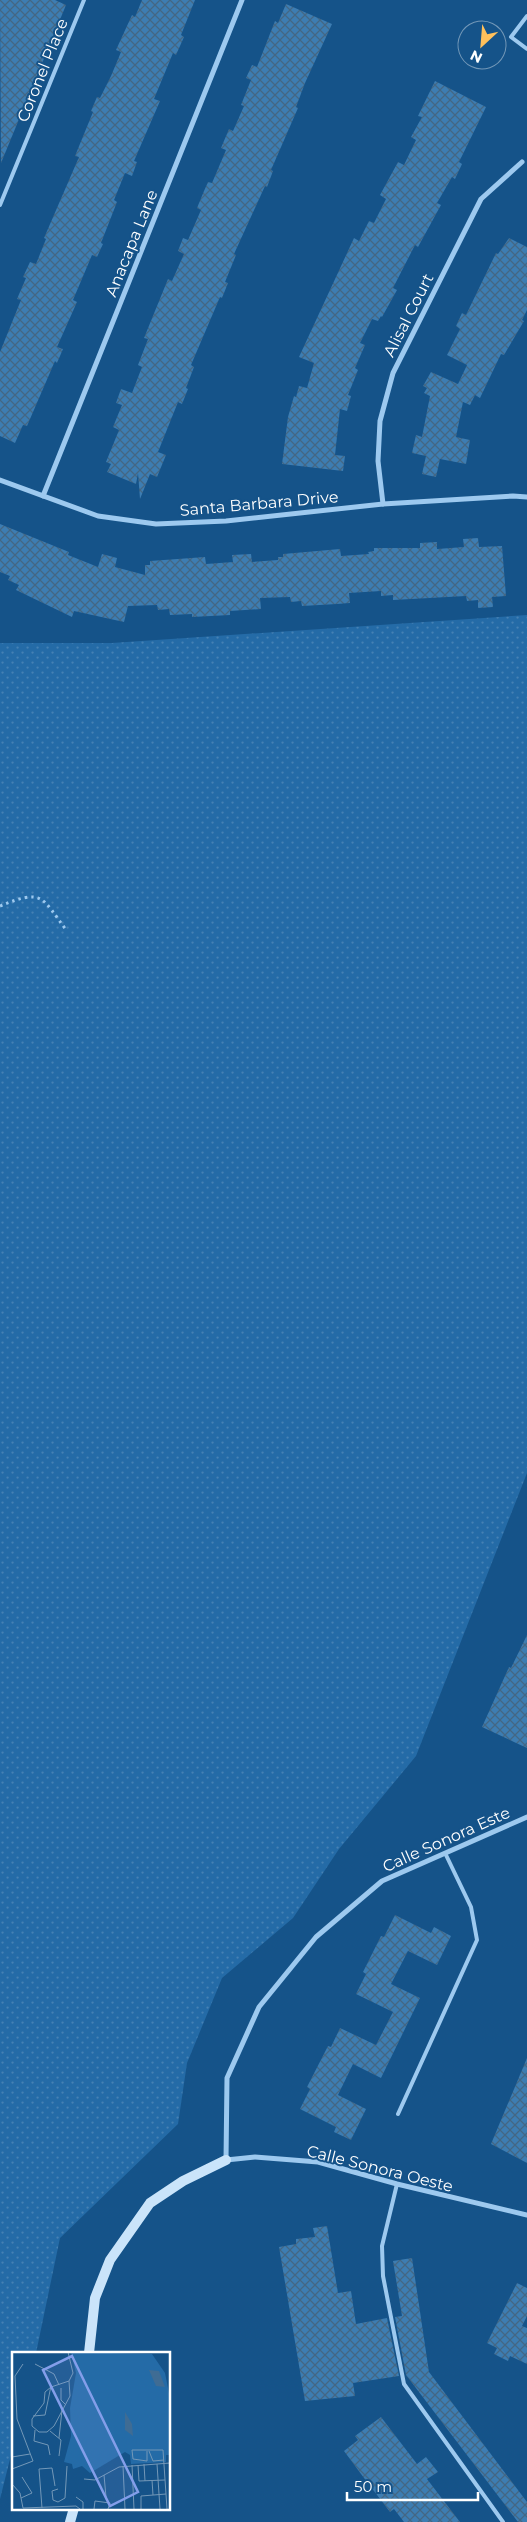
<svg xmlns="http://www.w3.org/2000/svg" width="527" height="2522" font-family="Montserrat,sans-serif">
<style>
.grass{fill:url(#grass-dots)}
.building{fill:url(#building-cross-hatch)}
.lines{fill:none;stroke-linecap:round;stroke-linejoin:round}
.path{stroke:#9dc9ef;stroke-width:3;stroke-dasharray:2.5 4;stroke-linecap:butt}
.lane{stroke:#9dc9ef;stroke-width:4}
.street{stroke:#9dc9ef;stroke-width:5}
.secondary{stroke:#cae4fa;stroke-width:10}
.labels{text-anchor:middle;stroke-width:4;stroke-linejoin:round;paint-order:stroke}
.street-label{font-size:16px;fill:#fff;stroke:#155389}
.inset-road{fill:none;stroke:#7398b8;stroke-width:1}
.view{fill:#839eea;fill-opacity:0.15;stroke:#839eea;stroke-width:2.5}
.inset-edge{fill:none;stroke:#fff;stroke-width:2.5}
</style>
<defs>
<pattern id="grass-dots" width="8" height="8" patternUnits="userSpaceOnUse" patternTransform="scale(1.25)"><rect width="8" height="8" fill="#246ba7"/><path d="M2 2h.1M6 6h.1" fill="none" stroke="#4581b4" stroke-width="1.8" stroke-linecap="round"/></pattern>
<pattern id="building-cross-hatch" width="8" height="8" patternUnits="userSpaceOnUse" patternTransform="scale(1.25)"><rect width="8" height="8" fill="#3d7db2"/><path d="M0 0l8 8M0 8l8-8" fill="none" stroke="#446784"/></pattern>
</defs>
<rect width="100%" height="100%" fill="#155389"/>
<polygon class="grass" points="527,615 527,1473 416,1756 339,1849 293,1918 222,1978 187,2063 178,2124 60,2238 36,2353 14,2353 14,2443 0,2499 0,643 112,643"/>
<g class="building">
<polygon points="0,0 55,0 66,5 1,163"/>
<polygon points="142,0 195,0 181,35 184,37 176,55 173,53 154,99 160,101 134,161 137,162 132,176 125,173 114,200 117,202 101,243 103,244 97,257 92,255 73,300 77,302 57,347 63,349 57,363 55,361 27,426 23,425 15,443 0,436 0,352 21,300 17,299 26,278 23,277 30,262 36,264 46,239 44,238 79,157 75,156 93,112 91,111 97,97 100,98 111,76 121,52 116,50 132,15 135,17"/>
<polygon points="286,4 332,24 305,83 296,107 298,108 271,170 273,171 267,187 265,186 234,254 236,255 225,282 228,283 222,298 220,297 191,365 194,367 186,388 188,389 182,404 178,402 158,452 166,455 157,477 150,474 140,499 138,473 136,484 107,472 111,464 106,462 119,430 113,427 122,405 116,403 121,389 132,393 142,367 138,365 148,339 144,338 168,279 172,281 184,254 178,251 183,238 188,240 201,210 197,208 204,191 208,182 212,183 226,150 221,148 229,129 233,131 244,106 241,105 251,80 246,78 252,65 257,67 275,21 278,23"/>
<polygon points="435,81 486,107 459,162 462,164 455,179 452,177 437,203 441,205 418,247 415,245 393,288 397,290 382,317 381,316 378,321 372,319 360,343 365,345 355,368 358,370 348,395 351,396 347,411 340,409 335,455 345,456 343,471 282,464 288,417 294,396 296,397 299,386 307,388 314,363 299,357 354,238 359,241 369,221 374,223 386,199 380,195 398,162 404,165 416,140 411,137 422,117 418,116"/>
<polygon points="509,238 527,247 527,310 522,320 524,321 504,355 501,354 480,398 475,395 470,405 463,402 456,437 470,440 466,464 440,459 436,477 422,474 426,456 412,453 416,435 422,437 430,396 424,393 427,388 423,386 431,372 458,384 467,365 447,355 460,329 456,326 462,313 466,315 496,253 498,254"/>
<polygon points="0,524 69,552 68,555 98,567 102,554 117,558 115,567 145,575 145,565 150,565 150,561 205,557 206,564 233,562 232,555 251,554 252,562 278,560 278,557 283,557 283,554 340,549 341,556 369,554 368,552 374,551 374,548 420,548 420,543 437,542 437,549 464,547 463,539 478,538 479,547 502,546 506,596 492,597 493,607 478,608 478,600 467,601 466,596 393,600 393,595 381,596 381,591 349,593 350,603 337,604 302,606 301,601 291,602 290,597 260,598 261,609 230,611 230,615 192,617 192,614 170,615 169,609 158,610 157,605 128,606 124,622 74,611 72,617 16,590 19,585 8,580 10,576 0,572"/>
<polygon points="527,1635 527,1748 482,1727 509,1667 511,1668"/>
<polygon points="395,1915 431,1933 434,1927 451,1936 437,1965 408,1951 391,1984 420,1998 381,2078 353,2064 338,2095 366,2109 351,2140 334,2132 336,2127 300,2109 310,2089 307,2087 328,2046 331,2047 340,2028 376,2045 393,2012 356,1994 366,1974 363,1972 381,1936 384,1937"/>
<polygon points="527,2058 527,2163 491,2144"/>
<polygon points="327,2226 338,2293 351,2291 356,2324 387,2318 399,2376 353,2383 355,2396 305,2401 279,2247 296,2244 296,2239 315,2237 313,2228"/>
<polygon points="412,2258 429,2372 527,2502 527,2522 518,2522 406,2375 395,2317 402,2316 393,2261"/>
<polygon points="517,2283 527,2288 527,2316 522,2326 527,2328 527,2364 510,2356 508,2361 494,2354 497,2348 487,2343"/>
<polygon points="381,2417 417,2464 426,2457 438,2472 427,2479 460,2522 404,2522 394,2509 390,2512 361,2474 344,2451 358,2440 355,2436"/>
</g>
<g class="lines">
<path class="path" d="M0 906C44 888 41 897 67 931"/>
<g class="lane">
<polyline points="527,16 511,37 527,49"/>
<polyline points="0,205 84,0"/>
<polyline points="398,2114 477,1940 471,1907 446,1855"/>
<polyline points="397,2184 382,2246 383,2276 404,2384 503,2522"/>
</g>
<g class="street">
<polyline points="0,480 98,516 156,524 226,521 383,504 513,496 527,497"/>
<polyline points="43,496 242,0"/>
<polyline points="383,504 378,461 380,421 393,373 481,199 522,162"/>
<polyline points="527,1817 382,1881 316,1937 259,2007 227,2078 226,2160 255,2157 318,2162 397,2184 527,2215"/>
</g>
<g class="secondary">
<polyline points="89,2353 95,2298 110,2260 150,2203 183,2181 226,2160"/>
<polyline points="70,2522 74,2508"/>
</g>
</g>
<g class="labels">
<g class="street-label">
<text transform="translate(42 70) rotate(-68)" y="6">Coronel Place</text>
<text transform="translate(131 243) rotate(-68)" y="6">Anacapa Lane</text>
<text transform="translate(408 315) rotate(-63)" y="6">Alisal Court</text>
<text transform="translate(259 503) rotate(-5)" y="6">Santa Barbara Drive</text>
<text transform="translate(446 1839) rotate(-24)" y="6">Calle Sonora Este</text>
<text transform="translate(380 2168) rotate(14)" y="6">Calle Sonora Oeste</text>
</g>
</g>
<g transform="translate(12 2352)">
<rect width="158" height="158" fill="#155389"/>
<path d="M59 0 140 2 153 21 157 41V103H154V110L119 112 118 103 113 100 78 121 70 114 61 117 60 112 52 110 59 84 58 56 64 21Z" fill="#246ba7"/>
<path d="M137 18 147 19 153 35 144 34ZM113 60 120 72 121 84 113 78Z" fill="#3f6c94"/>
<path class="inset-road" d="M56 0 61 21 57 29M23 12 42 22 47 33M57 29 58 44 42 74 35 80H27L20 74V67L32 51 33 40 39 35ZM49 36V48L53 52M21 64 33 63 39 34M23 78 22 89 36 93 38 103M38 79 49 88 47 104M47 86 50 58M135 99V109L121 107 120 98H151L155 157M137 99 141 109 152 108M0 105 18 102M132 112 133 129M145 112 148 157M120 113 122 157M126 113 127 129 153 128M111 114 113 157M0 117 21 109 5 67 3 24 11 12M92 123 94 145M72 127 83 128 107 115 158 111M140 128 141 143M0 132 8 141 11 156 64 154 68 157M46 137 40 139 41 148 46 150 53 146 55 114M64 145 71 150V157M9 146 20 141 10 125M30 156 27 117 40 116 43 134M82 157 83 149 98 151 96 157M129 157V144L154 142"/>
<path class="view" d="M60 4 126 140 98 154 31 18Z"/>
<rect width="158" height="158" class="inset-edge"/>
</g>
<g transform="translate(482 45) rotate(206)"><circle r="24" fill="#155389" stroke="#7398b8"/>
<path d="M0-4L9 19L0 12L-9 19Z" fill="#ffc05b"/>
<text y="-8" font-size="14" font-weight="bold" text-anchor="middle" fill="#ffffff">N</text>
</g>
<path d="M347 2492v8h131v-8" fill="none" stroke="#ffffff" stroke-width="2.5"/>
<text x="354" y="2492" font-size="15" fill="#ffffff" stroke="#155389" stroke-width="4" paint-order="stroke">50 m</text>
</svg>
